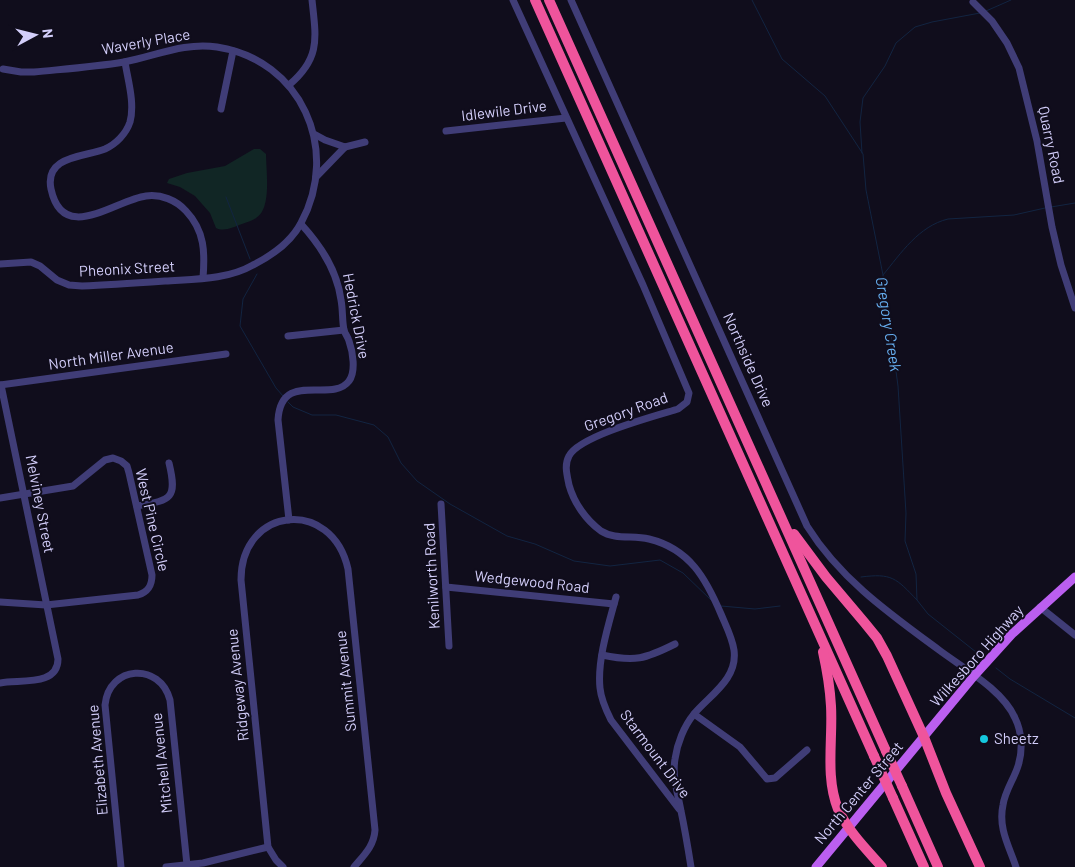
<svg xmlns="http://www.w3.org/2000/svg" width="1075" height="867" font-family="Barlow,sans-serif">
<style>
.green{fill:#112625}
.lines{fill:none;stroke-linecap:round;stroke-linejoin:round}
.stream{stroke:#122441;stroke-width:1}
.minor{stroke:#403d77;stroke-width:7}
.major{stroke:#bb5ff0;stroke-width:9}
.highway{stroke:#ef549c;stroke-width:10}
.highway-bridge{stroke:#ef549c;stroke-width:10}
.poi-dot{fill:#15c8de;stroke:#100d1c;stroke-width:2}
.labels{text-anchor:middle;stroke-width:4;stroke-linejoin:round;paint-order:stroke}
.street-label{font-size:15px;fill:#d3cefa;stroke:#100d1c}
.poi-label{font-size:15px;fill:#d3cefa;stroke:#100d1c;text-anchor:start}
.water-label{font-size:16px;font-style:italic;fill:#66aef0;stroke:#100d1c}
</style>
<rect width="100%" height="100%" fill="#100d1c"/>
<path class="green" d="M254 149H260L266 154C266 170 272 209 256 218 252 221 246 222 242 224 234 227 224 232 216 228L210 213 195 196 180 187 167 183 169 179 187 173 225 166Z"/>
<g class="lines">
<g class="stream">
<polyline points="752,0 782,59 825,96 863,154 866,190 883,275 898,386 906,513 905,541 916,574 917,600 928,614 981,656"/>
<polyline points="986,11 1011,0"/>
<polyline points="862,153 860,122 863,98 885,66 896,43 915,27 932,22 980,13"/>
<polyline points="226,197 250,259"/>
<polyline points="1051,207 1075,203"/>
<polyline points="257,274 243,299 240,326 276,388 283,396"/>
<path d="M883 275C901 253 919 226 948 219L1014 215 1045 208"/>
<polyline points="288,402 293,407 312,415 336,415 374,425 388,437 401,463 417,481 450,504 507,536 535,544 574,561 610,566 660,560 683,573 711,600"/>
<path d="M861 577C892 573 896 578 917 600"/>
<polyline points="721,606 755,609 780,606"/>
<polyline points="996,668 1010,679 1075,718"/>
</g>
<g class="minor">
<path d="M513 0 643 285 689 393 687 402 678 409C655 416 579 436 569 456 564 465 567 475 569 485 574 503 586 520 601 531 615 540 633 535 649 539 690 549 706 579 721 614 726 626 732 637 734 650 738 679 710 695 694 714 684 726 677 744 675 759 672 777 678 794 681 811 685 830 688 848 691 867"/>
<path d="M571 0 807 526C840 579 890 614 939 650 963 668 1003 690 1015 718 1022 732 1023 751 1018 766 1014 779 1005 791 1003 805 998 828 1009 846 1016 867"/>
<polyline points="973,2 992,21 1007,43 1019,68 1037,141 1052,227 1061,265 1075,308"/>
<path d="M125 62C128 81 135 103 130 122 126 134 116 144 105 149 86 157 44 155 51 189 63 245 115 200 146 196 161 194 176 200 186 211 205 231 205 253 203 278"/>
<path d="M289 85C321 58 316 38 312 0"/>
<polyline points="221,109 233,51"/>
<polyline points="446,131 566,118"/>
<polyline points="314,134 325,140 345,147 365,142"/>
<polyline points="316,177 345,147"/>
<path d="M0 264 31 262 40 266 57 280 69 285 82 286C109 285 137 283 165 281 194 279 227 280 253 265 271 256 291 242 301 223 341 149 301 60 217 47 184 42 156 56 124 62 94 67 64 69 34 72H21L3 69"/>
<polyline points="288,336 344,330"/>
<polyline points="0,385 226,354"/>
<path d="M0 498 73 486 105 460 113 458 121 461 127 466 129 473 152 575C152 586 148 592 138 595L46 605 0 602"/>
<polyline points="441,504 449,646"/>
<path d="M137 506C170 500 178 500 169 463"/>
<path d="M289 520 278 420C281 369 332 404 349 381 356 372 353 352 349 341 348 337 345 334 344 330 342 321 343 310 341 300 337 270 321 246 301 224"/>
<polyline points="446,587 614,604"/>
<path d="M616 597C609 623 597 660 600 688 601 699 606 710 611 720L679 809"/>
<polyline points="1040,607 1075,635"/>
<path d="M602 655C635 662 645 659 675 644"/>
<path d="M0 683C19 679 58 687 58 659L1 385"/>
<polyline points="694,714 740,747 767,779 775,778 807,750"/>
<path d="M121 867 105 705C109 665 160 662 170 700L187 865"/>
<polyline points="166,867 203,863 268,847"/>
<path d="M283 867 276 860 268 847 241 580C241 506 332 497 348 569L375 830C374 846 364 855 354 867"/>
</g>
<polyline class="major" points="816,867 974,676 1012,634 1075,577"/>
<g class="highway">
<polyline points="535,0 874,756"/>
<polyline points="549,0 886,751"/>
<polyline points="794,534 826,577 864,622 877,638 887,656 924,737 946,793 980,867"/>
<path d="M823 652C827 670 830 688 831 706 833 739 825 777 838 809 848 831 866 849 882 867"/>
<polyline points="902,786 938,867"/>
<polyline points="893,798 924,867"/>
</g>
<g class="highway-bridge">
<polyline points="886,751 902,786"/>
<polyline points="874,756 893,798"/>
</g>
</g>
<circle class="poi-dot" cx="984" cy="739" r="5"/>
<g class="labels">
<g class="street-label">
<text transform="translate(146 42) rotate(-10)" y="5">Waverly Place</text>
<text transform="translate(504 111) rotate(-7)" y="5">Idlewile Drive</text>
<text transform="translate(1051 145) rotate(78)" y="5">Quarry Road</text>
<text transform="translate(127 269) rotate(-3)" y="5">Pheonix Street</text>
<text transform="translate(356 316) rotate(79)" y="5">Hedrick Drive</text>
<text transform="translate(111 356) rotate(-8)" y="5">North Miller Avenue</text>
<text transform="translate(748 360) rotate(66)" y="5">Northside Drive</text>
<text transform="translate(626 412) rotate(-20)" y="5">Gregory Road</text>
<text transform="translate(40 504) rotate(79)" y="5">Melviney Street</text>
<text transform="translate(152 520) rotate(77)" y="5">West Pine Circle</text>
<text transform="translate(432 576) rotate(-93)" y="5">Kenilworth Road</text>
<text transform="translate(532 582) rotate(6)" y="5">Wedgewood Road</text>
<text transform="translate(977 656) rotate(-48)" y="5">Wilkesboro Highway</text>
<text transform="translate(346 681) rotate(-96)" y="5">Summit Avenue</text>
<text transform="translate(238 685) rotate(-96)" y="5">Ridgeway Avenue</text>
<text transform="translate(655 754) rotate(53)" y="5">Starmount Drive</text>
<text transform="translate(98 760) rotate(-95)" y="5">Elizabeth Avenue</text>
<text transform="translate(162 763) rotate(-96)" y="5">Mitchell Avenue</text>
<text transform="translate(859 793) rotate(-50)" y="5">North Center Street</text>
</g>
<g class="poi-label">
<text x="994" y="744">Sheetz</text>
</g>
<g class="water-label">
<text transform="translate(889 324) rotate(81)" y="6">Gregory Creek</text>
</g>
</g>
<g transform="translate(35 35) rotate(83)" stroke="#100d1c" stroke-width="4" paint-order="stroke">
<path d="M0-4L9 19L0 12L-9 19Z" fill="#d3cefa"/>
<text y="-8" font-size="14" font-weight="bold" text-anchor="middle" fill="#d3cefa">N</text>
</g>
</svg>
